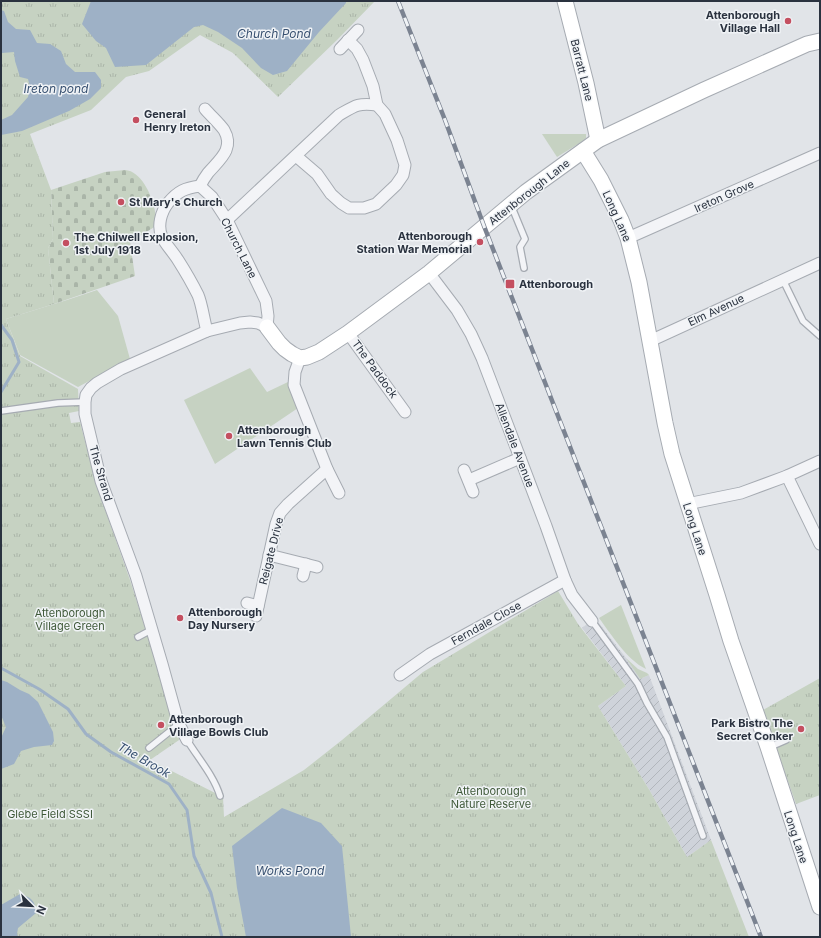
<svg xmlns="http://www.w3.org/2000/svg" width="821" height="938" font-family="Inter,sans-serif">
<style>
.industrial{fill:url(#industrial-furrows)}
.grass{fill:#c6d2c2}
.cemetery{fill:url(#cemetery-stones)}
.park{fill:url(#park-tufts)}
.water{fill:#9eb1c6}
.lines{fill:none;stroke-linecap:round;stroke-linejoin:round}
.stream{stroke:#9eb1c6;stroke-width:3}
.lane-casing{stroke:#a6abb2;stroke-width:8}
.street-casing{stroke:#a6abb2;stroke-width:13}
.secondary-casing{stroke:#a6abb2;stroke-width:17}
.lane{stroke:#f3f4f7;stroke-width:5.5}
.street{stroke:#f3f4f7;stroke-width:11}
.secondary{stroke:#fff;stroke-width:15}
.rail-casing{stroke:#7b8391;stroke-width:4.5}
.rail{stroke:#f0f3f6;stroke-width:3;stroke-dasharray:9;stroke-linecap:butt}
.poi-dot{fill:#c44f60;stroke:#f0f3f6;stroke-width:1.5}
.labels{text-anchor:middle;stroke-width:3;stroke-linejoin:round;paint-order:stroke}
.poi-label{font-size:11px;font-weight:bold;fill:#2a323f;stroke:#f0f3f6;text-anchor:start}
.street-label{font-size:11px;fill:#2a323f;stroke:#f0f3f6}
.park-label{font-size:11px;fill:#3f5939;stroke:#f0f3f6}
.water-label{font-size:12px;font-style:italic;fill:#375070;stroke:#f0f3f6}
</style>
<defs>
<pattern id="industrial-furrows" width="10" height="10" patternUnits="userSpaceOnUse"><rect width="10" height="10" fill="#cfd3da"/><path d="M-1 1l2-2M0 10L10 0M9 11l2-2" fill="none" stroke="#b2b6bc"/></pattern>
<pattern id="cemetery-stones" width="16" height="16" patternUnits="userSpaceOnUse"><rect width="16" height="16" fill="#c6d2c2"/><path d="M2 7V4a2 2 0 0 1 4 0v3zM10 15v-3a2 2 0 0 1 4 0v3z" fill="#aab5a8"/></pattern>
<pattern id="park-tufts" width="24" height="20" patternUnits="userSpaceOnUse"><rect width="24" height="20" fill="#c6d2c2"/><path d="M3 7l-1-3M5 7V3M7 7l1-3M15 17l-1-3M17 17v-4M19 17l1-3" fill="none" stroke="#aab5a8"/></pattern>
</defs>
<rect width="100%" height="100%" fill="#e1e4e8"/>
<polygon class="industrial" points="595,618 626,658 640,679 649,675 711,840 687,857 650,791 598,706 626,686 582,628"/>
<g class="grass">
<polygon points="542,134 586,134 586,138 583,141 557,157"/>
<polygon points="97,290 118,316 130,359 78,387 20,355 6,319 67,300"/>
<polygon points="250,368 267,392 288,382 298,408 215,464 184,400"/>
<path d="M621 605 646 669C627 660 611 634 599 618Z"/>
<polygon points="626,658 638,669 647,673 649,675 640,679"/>
</g>
<path class="cemetery" d="M125 170C141 171 151 194 154 207 156 213 155 220 156 226L130 242 135 276 54 304 48 248 53 239 51 190 105 172Z"/>
<g class="park">
<polygon points="1,1 375,1 337,40 278,97 233,53 200,35 149,71 126,77 91,110 30,134 51,190 53,239 48,248 54,304 6,319 20,356 78,389 79,411 69,413 71,423 80,422 96,484 130,580 144,624 151,642 182,738 150,760 223,797 224,817 304,770 342,740 423,672 558,591 578,624 626,686 598,706 650,791 687,857 711,840 749,937 1,937"/>
<polygon points="820,678 820,795 796,804 763,710"/>
</g>
<g class="water">
<polygon points="91,1 346,1 346,3 319,32 287,71 273,75 261,68 242,48 218,32 203,25 194,27 146,65 115,67 106,48 96,41 82,24"/>
<polygon points="1,10 4,11 8,22 16,29 30,30 37,43 50,44 61,51 66,64 75,72 95,72 101,80 101,88 90,99 69,111 22,131 1,135 1,120 12,115 28,97 30,87 28,79 20,77 15,61 14,52 2,53 1,52"/>
<polygon points="1,680 7,682 20,690 29,694 38,702 53,732 54,741 52,745 34,747 21,751 14,764 1,769 1,738 6,727 1,715"/>
<polygon points="282,808 321,823 342,846 351,937 246,937 237,888 232,846"/>
<path d="M20 894C32 898 35 900 36 913L18 928 17 934 18 937H1V905Z"/>
</g>
<g class="lines">
<g class="stream">
<polyline points="1,325 12,340 19,362 1,392"/>
<polyline points="1,668 39,689 68,709 86,734 111,752 169,784 187,810 194,856 211,893 222,937"/>
</g>
<g class="lane-casing">
<g id="lane">
<polyline points="511,205 525,239 520,247 524,268"/>
<polyline points="783,280 803,321 820,336"/>
<polyline points="1,411 58,403 85,402"/>
<polyline points="592,621 638,684 647,703 667,737 703,836"/>
<polyline points="138,637 151,630"/>
<path d="M187 740C198 758 214 776 220 796"/>
<polyline points="770,747 786,740"/>
<polyline points="149,748 179,724"/>
</g>
</g>
<g class="street-casing">
<g id="street">
<polyline points="340,49 358,30"/>
<polyline points="296,156 317,174 331,194 341,203 349,208 364,208 376,204 396,185 403,175 405,165 397,140 385,114 377,105 373,86 363,60 357,49 348,40"/>
<path d="M200 186C185 188 178 191 168 203 161 212 157 226 162 237 166 245 173 252 178 260 185 271 192 283 198 295 202 304 204 321 207 331"/>
<path d="M200 186C202 182 205 177 208 173 219 160 235 149 224 130 219 123 211 116 205 109"/>
<path d="M227 220 339 115C356 105 358 103 377 105"/>
<polyline points="628,238 820,153"/>
<polyline points="429,273 457,310 471,334 482,358 546,526 565,580 572,595 592,621"/>
<polyline points="348,333 405,412"/>
<polyline points="650,341 820,263"/>
<polyline points="300,358 295,372 294,385 327,469 339,493"/>
<polyline points="464,470 473,492"/>
<polyline points="787,476 820,544"/>
<polyline points="469,480 520,458"/>
<polyline points="687,504 741,493 787,476 820,461"/>
<polyline points="269,555 317,567"/>
<polyline points="303,576 306,564"/>
<polyline points="247,603 258,606"/>
<polyline points="256,616 276,524 280,513 288,504 327,469"/>
<polyline points="400,675 430,654 565,580"/>
<polyline points="187,740 178,722 162,664 136,576 101,481 85,414 85,402 86,395 91,388 97,383 121,369 207,331 240,323 250,322 258,323 267,327 268,316 266,301 227,220 212,197 200,186"/>
</g>
</g>
<g class="secondary-casing">
<g id="secondary">
<polyline points="565,1 586,83 598,140"/>
<polyline points="583,151 601,180 621,220 628,238 639,282 665,423 672,454 717,595 731,641 768,747 820,907"/>
<polyline points="267,327 279,343 285,349 292,354 300,358 307,357 319,352 348,333 429,273 526,192 598,140 704,90 807,44 820,41"/>
</g>
</g>
<use href="#lane" class="lane"/>
<use href="#street" class="street"/>
<use href="#secondary" class="secondary"/>
<g class="rail-casing">
<polyline id="rail" points="398,1 445,120 484,226 761,937"/>
</g>
<use href="#rail" class="rail"/>
</g>
<g class="poi-dot">
<circle cx="788" cy="21" r="4"/>
<circle cx="136" cy="120" r="4"/>
<circle cx="121" cy="202" r="4"/>
<circle cx="480" cy="242" r="4"/>
<circle cx="66" cy="243" r="4"/>
<rect x="505" y="279" width="10" height="10" rx="2"/>
<circle cx="229" cy="436" r="4"/>
<circle cx="180" cy="618" r="4"/>
<circle cx="161" cy="725" r="4"/>
<circle cx="801" cy="729" r="4"/>
</g>
<g class="labels">
<g class="poi-label">
<text x="780" y="19" text-anchor="end">Attenborough<tspan x="780" dy="13">Village Hall</tspan></text>
<text x="144" y="118">General<tspan x="144" dy="13">Henry Ireton</tspan></text>
<text x="129" y="206">St Mary's Church</text>
<text x="472" y="240" text-anchor="end">Attenborough<tspan x="472" dy="13">Station War Memorial</tspan></text>
<text x="74" y="241">The Chilwell Explosion,<tspan x="74" dy="13">1st July 1918</tspan></text>
<text x="519" y="288">Attenborough</text>
<text x="237" y="434">Attenborough<tspan x="237" dy="13">Lawn Tennis Club</tspan></text>
<text x="188" y="616">Attenborough<tspan x="188" dy="13">Day Nursery</tspan></text>
<text x="169" y="723">Attenborough<tspan x="169" dy="13">Village Bowls Club</tspan></text>
<text x="793" y="727" text-anchor="end">Park Bistro The<tspan x="793" dy="13">Secret Conker</tspan></text>
</g>
<g class="street-label">
<text transform="translate(582 70) rotate(76)" y="4">Barratt Lane</text>
<text transform="translate(529 192) rotate(-38)" y="4">Attenborough Lane</text>
<text transform="translate(724 196) rotate(-24)" y="4">Ireton Grove</text>
<text transform="translate(617 216) rotate(66)" y="4">Long Lane</text>
<text transform="translate(239 248) rotate(63)" y="4">Church Lane</text>
<text transform="translate(716 310) rotate(-25)" y="4">Elm Avenue</text>
<text transform="translate(375 369) rotate(54)" y="4">The Paddock</text>
<text transform="translate(515 445) rotate(69)" y="4">Allendale Avenue</text>
<text transform="translate(101 473) rotate(74)" y="4">The Strand</text>
<text transform="translate(695 529) rotate(72)" y="4">Long Lane</text>
<text transform="translate(271 551) rotate(-76)" y="4">Reigate Drive</text>
<text transform="translate(486 623) rotate(-29)" y="4">Ferndale Close</text>
<text transform="translate(796 837) rotate(72)" y="4">Long Lane</text>
</g>
<g class="park-label">
<text x="70" y="617">Attenborough<tspan x="70" dy="13">Village Green</tspan></text>
<text x="491" y="795">Attenborough<tspan x="491" dy="13">Nature Reserve</tspan></text>
<text x="50" y="818">Glebe Field SSSI</text>
</g>
<g class="water-label">
<text x="274" y="38">Church Pond</text>
<text x="56" y="93">Ireton pond</text>
<text transform="translate(144 760) rotate(30)" y="4">The Brook</text>
<text x="290" y="875">Works Pond</text>
</g>
</g>
<rect width="821" height="938" fill="none" stroke="#2a323f" stroke-width="4"/>
<g transform="translate(32 906) rotate(114)" stroke="#f0f3f6" stroke-width="3" paint-order="stroke">
<path d="M0-3L7 15L0 10L-7 15Z" fill="#2a323f"/>
<text y="-6" font-size="11" font-weight="bold" text-anchor="middle" fill="#2a323f">N</text>
</g>
</svg>
